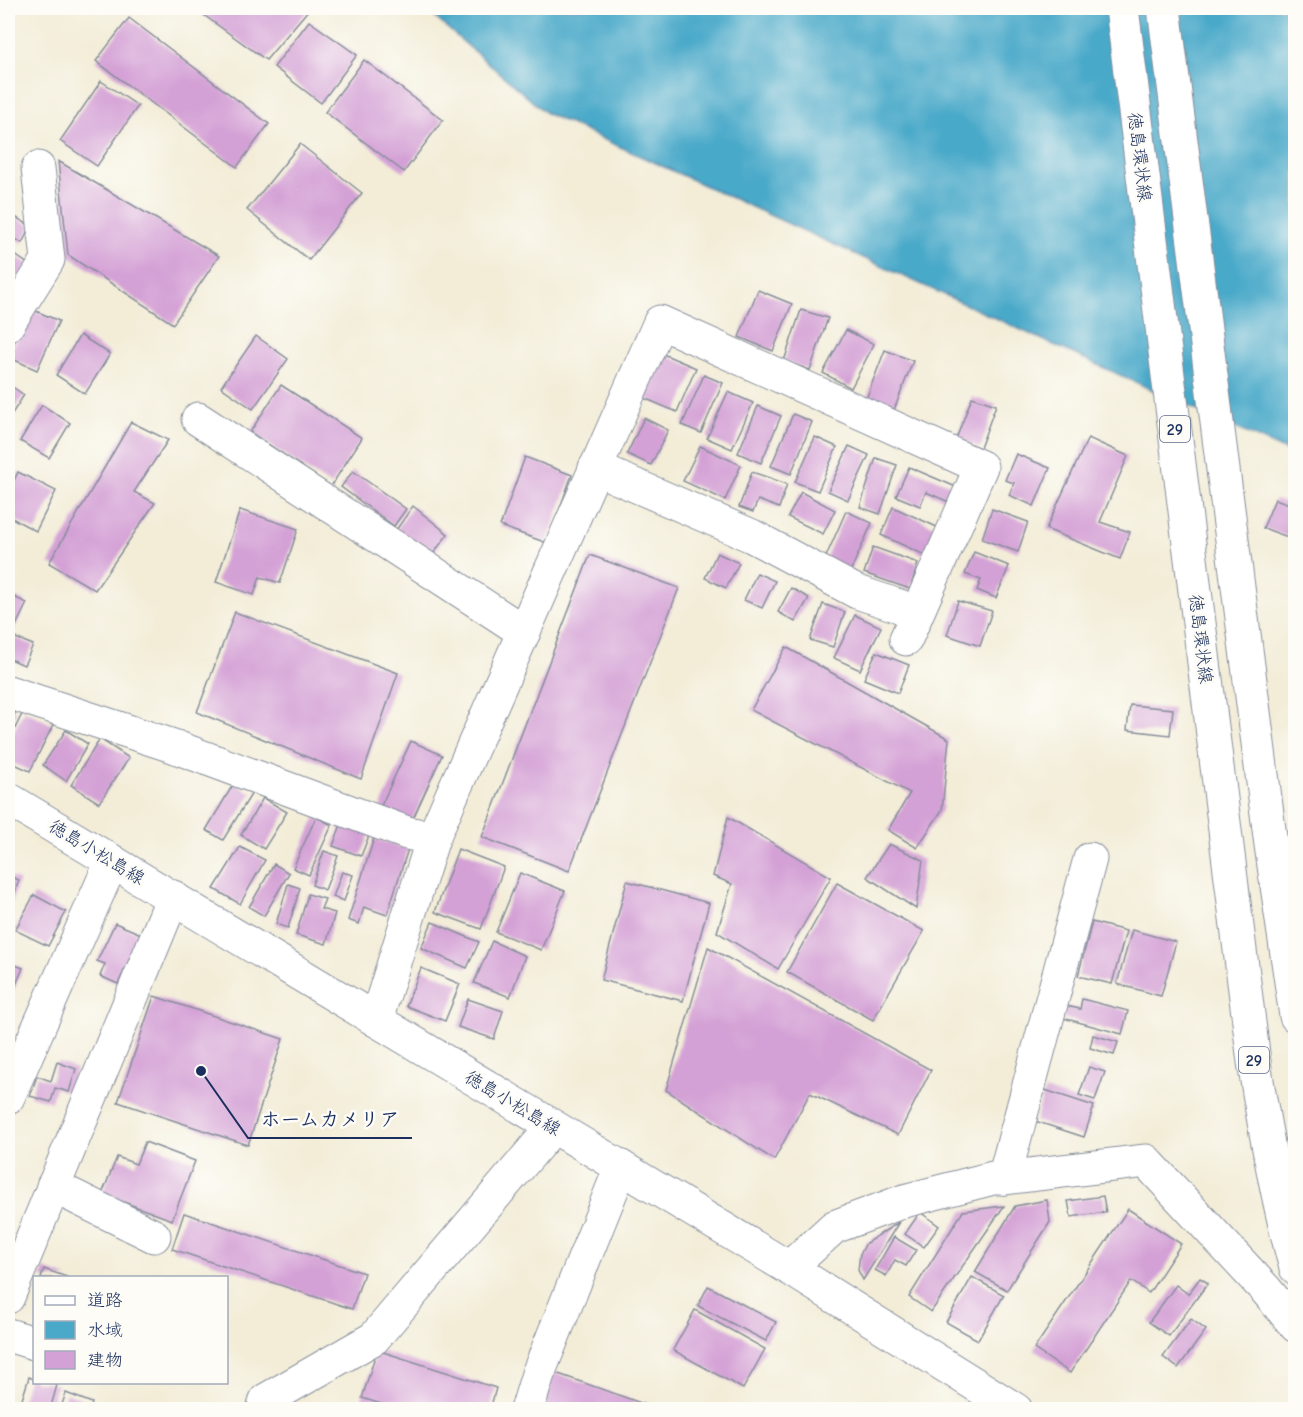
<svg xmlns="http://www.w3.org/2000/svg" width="1303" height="1417" font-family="'Comic Neue','Klee One',sans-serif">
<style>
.water{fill:#4aa9c9;stroke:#326c94;stroke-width:1.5}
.building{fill:#d4a1d6}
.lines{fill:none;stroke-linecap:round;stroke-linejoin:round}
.minor-casing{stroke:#878e9b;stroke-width:35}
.secondary-casing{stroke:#878e9b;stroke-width:35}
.primary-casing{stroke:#878e9b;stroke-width:35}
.minor{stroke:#fff;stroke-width:33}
.secondary{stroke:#fff;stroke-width:33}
.primary{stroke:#fff;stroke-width:33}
.labels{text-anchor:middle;stroke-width:5;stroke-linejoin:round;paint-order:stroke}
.shield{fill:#fdfcf7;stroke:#5f6c8c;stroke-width:1.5}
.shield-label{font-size:16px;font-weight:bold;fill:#1b2f5e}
.street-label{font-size:18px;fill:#1b2f5e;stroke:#fdfcf7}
.leader{fill:none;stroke:#1b2f5e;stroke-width:2}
.callout-dot{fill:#1b2f5e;stroke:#fdfcf7;stroke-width:2}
.callout-label{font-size:20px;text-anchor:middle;font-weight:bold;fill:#1b2f5e;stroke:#fdfcf7;stroke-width:5;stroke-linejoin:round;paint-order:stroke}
</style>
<rect width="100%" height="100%" fill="#fdfcf7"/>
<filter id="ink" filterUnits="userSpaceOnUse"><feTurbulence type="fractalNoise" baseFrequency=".0167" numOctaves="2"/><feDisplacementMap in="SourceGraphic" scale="12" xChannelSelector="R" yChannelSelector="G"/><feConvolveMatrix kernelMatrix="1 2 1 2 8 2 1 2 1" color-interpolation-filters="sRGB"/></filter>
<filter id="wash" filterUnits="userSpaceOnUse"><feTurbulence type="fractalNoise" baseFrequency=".008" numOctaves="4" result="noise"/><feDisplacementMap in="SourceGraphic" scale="24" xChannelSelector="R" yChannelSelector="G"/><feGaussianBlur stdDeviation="1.35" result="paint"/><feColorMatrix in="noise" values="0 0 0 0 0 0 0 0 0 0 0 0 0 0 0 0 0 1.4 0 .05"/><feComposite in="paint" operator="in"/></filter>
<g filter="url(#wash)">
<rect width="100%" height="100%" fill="#f3edd8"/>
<polygon class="water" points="424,8 1295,8 1295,455 546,113"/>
<g id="blocks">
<g class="building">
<polygon points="194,8 310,8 266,60"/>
<polygon points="129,18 269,124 237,167 96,61"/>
<polygon points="309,21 357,55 321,103 274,67"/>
<polygon points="364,60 443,120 404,172 325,112"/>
<polygon points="101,81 138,106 97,166 60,141"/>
<polygon points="300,144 362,193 309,260 247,210"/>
<polygon points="58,161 219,256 173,324 68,255"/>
<polygon points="8,213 31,226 22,243 8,235"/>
<polygon points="8,250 28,264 17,280 8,273"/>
<polygon points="758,290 792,304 773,351 739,337"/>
<polygon points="29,308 59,321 37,370 8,357"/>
<polygon points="801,310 828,318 810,370 784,361"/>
<polygon points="846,330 874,344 851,388 823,373"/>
<polygon points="80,335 110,354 85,394 56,375"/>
<polygon points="256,336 288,359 253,409 221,387"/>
<polygon points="885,350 913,361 894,410 866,399"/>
<polygon points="663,354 696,368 677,412 644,398"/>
<polygon points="704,375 723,383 701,433 682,425"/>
<polygon points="8,384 24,395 8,420"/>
<polygon points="281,385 362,438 331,486 250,432"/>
<polygon points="728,392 753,403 732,449 707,438"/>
<polygon points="972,397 996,405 980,448 956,439"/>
<polygon points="42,405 70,423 49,458 20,441"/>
<polygon points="758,406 781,416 761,463 738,453"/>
<polygon points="793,414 812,422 791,474 771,466"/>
<polygon points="644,418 668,430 651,465 627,454"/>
<polygon points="131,422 168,440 134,492 155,503 95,590 49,563"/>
<polygon points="815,437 837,447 818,491 795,482"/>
<polygon points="1088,438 1128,456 1100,522 1130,532 1120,559 1046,529"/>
<polygon points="700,446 741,465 725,500 683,481"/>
<polygon points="849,446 869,455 848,500 828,491"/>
<polygon points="1016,454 1050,468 1034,506 1009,495 1014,483 1005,480"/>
<polygon points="525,457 572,475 547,543 500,526"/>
<polygon points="876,458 897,465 880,514 860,507"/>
<polygon points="909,467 956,487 949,502 926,492 920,506 896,496"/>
<polygon points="353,471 406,509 394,526 341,487"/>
<polygon points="18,472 56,491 36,531 8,516 8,493"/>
<polygon points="752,472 787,484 779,508 758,500 753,512 739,507"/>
<polygon points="801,492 835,510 823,534 788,517"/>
<polygon points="1275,499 1296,506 1296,540 1263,528"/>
<polygon points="413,506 448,534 433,554 396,530"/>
<polygon points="893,507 939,528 927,556 881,535"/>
<polygon points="992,509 1028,522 1018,552 982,539"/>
<polygon points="240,510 298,529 280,583 260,577 254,595 216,582"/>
<polygon points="846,511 872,523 851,570 825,559"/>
<polygon points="873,547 918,563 910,589 864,573"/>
<polygon points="974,552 1009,566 996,598 977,590 981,580 965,574"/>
<polygon points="717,553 739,563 726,588 705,578"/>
<polygon points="590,555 679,588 569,871 482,837"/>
<polygon points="757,573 775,581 762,608 744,600"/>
<polygon points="791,588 809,598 795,622 778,612"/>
<polygon points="8,594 27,603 11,636 33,645 24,665 8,658"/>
<polygon points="958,601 992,611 980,646 947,635"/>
<polygon points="823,604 845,612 833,647 810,640"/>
<polygon points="235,612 398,673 361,779 197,712"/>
<polygon points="855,615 881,627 860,670 834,658"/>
<polygon points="786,647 949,739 942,810 917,848 888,830 910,793 751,710"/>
<polygon points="876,652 909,665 898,693 864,679"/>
<polygon points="1130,705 1173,709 1170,735 1127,730"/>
<polygon points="8,708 16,711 8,729"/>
<polygon points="24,710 53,725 30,771 8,761 8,743"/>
<polygon points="66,730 88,744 66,781 43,765"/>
<polygon points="100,739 129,758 99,803 71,785"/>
<polygon points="411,741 442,755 411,823 380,808"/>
<polygon points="234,783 252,793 223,840 206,830"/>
<polygon points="263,798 287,812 264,849 241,835"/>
<polygon points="316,817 332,825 309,875 293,868"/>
<polygon points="728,817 831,877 778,969 717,932 732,884 713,876"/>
<polygon points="342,822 370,833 361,856 333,846"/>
<polygon points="374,838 408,849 387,915 364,907 359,924 348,920"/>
<polygon points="889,844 923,860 916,909 867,877"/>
<polygon points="240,847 265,860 240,904 214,889"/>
<polygon points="458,849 504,867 481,929 435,912"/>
<polygon points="324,851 338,856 325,890 312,885"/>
<polygon points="274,864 289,873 264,916 249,907"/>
<polygon points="342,872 353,875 344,901 333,897"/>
<polygon points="520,873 565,891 541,950 496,932"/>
<polygon points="8,876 19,880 8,913"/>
<polygon points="627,881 709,903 683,1001 601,980"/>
<polygon points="837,883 924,931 873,1020 787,972"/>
<polygon points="288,884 300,888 288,928 276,924"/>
<polygon points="308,894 325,899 321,909 335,913 326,944 296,935"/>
<polygon points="34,895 66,912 48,946 15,930"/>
<polygon points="432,922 479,942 467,968 421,948"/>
<polygon points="1092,922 1126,931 1112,984 1078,976"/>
<polygon points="115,923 141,934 118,984 100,976 105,964 97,961"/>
<polygon points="1132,930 1176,942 1161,996 1117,984"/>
<polygon points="492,941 525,956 510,997 474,983"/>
<polygon points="708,947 931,1070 898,1135 810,1093 774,1160 666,1090"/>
<polygon points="8,962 23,968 8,1004"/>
<polygon points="421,968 460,984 445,1021 406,1006"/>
<polygon points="154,996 283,1039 248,1145 118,1102"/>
<polygon points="468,999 503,1011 494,1039 458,1027"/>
<polygon points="1082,999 1128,1011 1122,1034 1063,1018 1066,1006 1080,1009"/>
<polygon points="1093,1035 1118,1042 1114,1055 1090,1048"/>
<polygon points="57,1062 76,1069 69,1092 55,1088 51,1102 30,1096 37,1076 51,1081"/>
<polygon points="1089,1067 1105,1072 1095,1100 1079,1095"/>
<polygon points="1045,1090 1094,1106 1084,1137 1035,1121"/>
<polygon points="145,1142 195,1161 172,1220 102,1194 117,1157 136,1164"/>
<polygon points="1103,1196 1106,1212 1071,1217 1068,1201"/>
<polygon points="1047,1200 1050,1222 1007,1290 975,1272 1015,1206"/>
<polygon points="1004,1206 931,1312 909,1297 963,1211"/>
<polygon points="1128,1209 1181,1244 1149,1293 1131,1281 1070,1373 1034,1349"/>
<polygon points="920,1212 939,1226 924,1247 905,1234"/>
<polygon points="184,1213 364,1273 352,1309 172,1249"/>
<polygon points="899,1222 863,1280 858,1270 860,1254 866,1243"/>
<polygon points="894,1237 916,1250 906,1266 895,1260 886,1276 875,1270"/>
<polygon points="44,1269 67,1277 67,1278 41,1278"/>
<polygon points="972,1277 1004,1295 978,1340 946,1322"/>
<polygon points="1200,1278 1208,1283 1169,1336 1149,1322 1176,1285 1188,1294"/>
<polygon points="708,1286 776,1322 766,1341 698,1306"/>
<polygon points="695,1310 765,1349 743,1389 673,1350"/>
<polygon points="1191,1319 1206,1330 1178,1368 1163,1357"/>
<polygon points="377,1350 496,1388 490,1410 400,1410 362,1398"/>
<polygon points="553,1372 658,1409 658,1410 541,1410"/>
<polygon points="29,1377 34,1379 34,1382 47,1382 57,1385 50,1410 32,1410 20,1406"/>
<polygon points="66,1393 92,1403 90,1410 60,1410"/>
</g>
</g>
</g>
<g filter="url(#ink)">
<use href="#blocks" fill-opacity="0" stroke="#878e9b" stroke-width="1.5"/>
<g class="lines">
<g class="minor-casing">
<g id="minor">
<polyline points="8,324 48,260 38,168"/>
<polyline points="198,419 524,632"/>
<polyline points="595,468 752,536 857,592 917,612"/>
<polyline points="8,692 173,746 407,833 433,838"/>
<polyline points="376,1020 433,838 660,322 981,467 906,639"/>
<polyline points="8,1097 112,861"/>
<polyline points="1004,1178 1090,859"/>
<polyline points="53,1186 154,1236"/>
<polyline points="789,1268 834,1227 904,1201 993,1178 1004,1178 1146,1161 1266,1290 1296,1326"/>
<polyline points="8,1297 173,897"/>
<polyline points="8,1335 34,1343"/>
<polyline points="263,1410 266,1400 374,1338 553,1127"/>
<polyline points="527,1410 538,1374 621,1167"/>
</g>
</g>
<g class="secondary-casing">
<polyline id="secondary" points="8,799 789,1268 1016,1410"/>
</g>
<g class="primary-casing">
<g id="primary">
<path d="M1122 8 1254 1062C1265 1132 1277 1200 1296 1268"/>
<polyline points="1164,8 1271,845 1296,1016"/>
</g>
</g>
<use href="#minor" class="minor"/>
<use href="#secondary" class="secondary"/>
<use href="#primary" class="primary"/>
</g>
</g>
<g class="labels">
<g class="shield">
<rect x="1160" y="416" width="30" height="26" rx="4.5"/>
<rect x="1239" y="1047" width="30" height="26" rx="4.5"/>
</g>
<g class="shield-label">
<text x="1175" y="435">29</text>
<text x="1254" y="1066">29</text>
</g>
<g class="street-label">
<text transform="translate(1140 157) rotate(83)" y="6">徳島環状線</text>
<text transform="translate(1201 639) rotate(83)" y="6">徳島環状線</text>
<text transform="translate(97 852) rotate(31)" y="6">徳島小松島線</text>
<text transform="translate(513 1103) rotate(31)" y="6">徳島小松島線</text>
</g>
</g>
<path class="leader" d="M201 1071L248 1138H412"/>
<circle class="callout-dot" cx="201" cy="1071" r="6"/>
<g class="callout-label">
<text x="330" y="1126">ホームカメリア</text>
</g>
<rect width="1303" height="1417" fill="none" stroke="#fdfcf7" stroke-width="30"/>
<rect x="33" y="1276" width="195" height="108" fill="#fdfcf7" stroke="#a3aaba" stroke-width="1.5"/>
<rect x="45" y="1296" width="30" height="9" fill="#ffffff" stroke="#a3aaba" stroke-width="1.5"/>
<text x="87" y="1306" font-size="18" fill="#1b2f5e">道路</text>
<rect x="45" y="1321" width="30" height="18" fill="#4aa9c9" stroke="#a3aaba" stroke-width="1.5"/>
<text x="87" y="1336" font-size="18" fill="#1b2f5e">水域</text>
<rect x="45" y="1351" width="30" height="18" fill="#d4a1d6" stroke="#a3aaba" stroke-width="1.5"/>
<text x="87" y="1366" font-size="18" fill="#1b2f5e">建物</text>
</svg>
